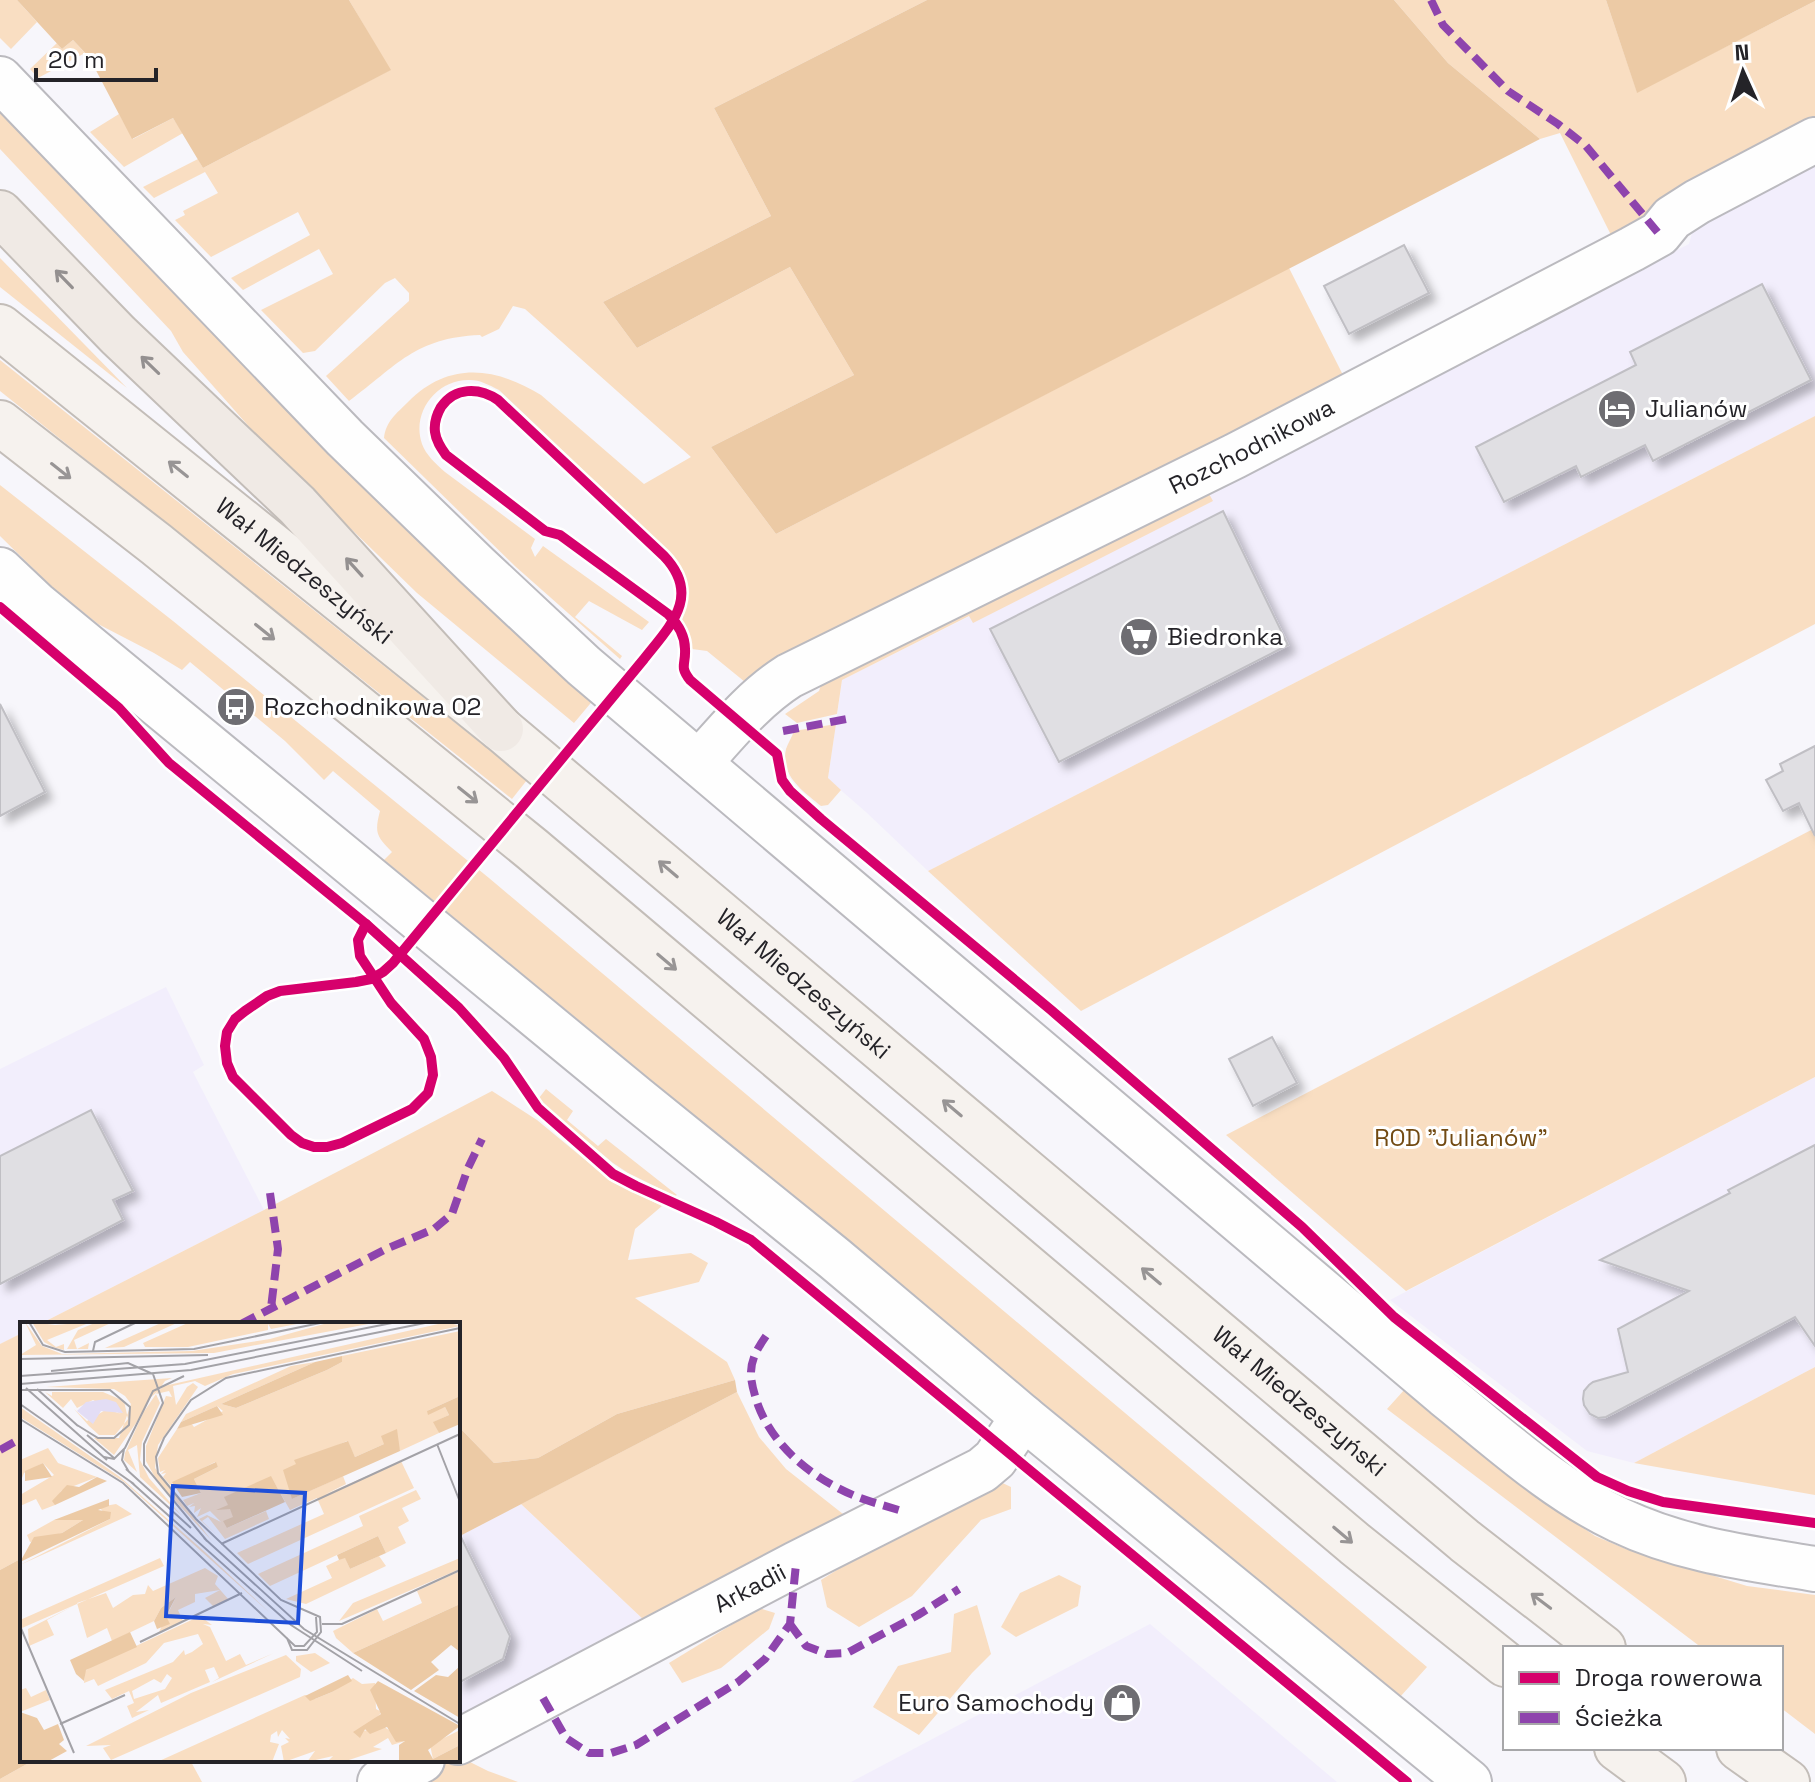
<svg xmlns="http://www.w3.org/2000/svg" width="1815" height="1782" font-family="'Space Grotesk',sans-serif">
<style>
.built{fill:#f2eefc}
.green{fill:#f9dec2}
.forest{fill:#eccaa5}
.building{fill:#e0dfe3;stroke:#c0bfc4;stroke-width:2;filter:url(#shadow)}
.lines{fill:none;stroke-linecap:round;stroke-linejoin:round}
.minor-casing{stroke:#bbbabf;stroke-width:48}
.major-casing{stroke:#c3bdb8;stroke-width:48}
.highway-casing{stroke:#c3bdb8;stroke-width:48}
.minor{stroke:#fefefe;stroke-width:44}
.major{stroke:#f6f2ee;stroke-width:44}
.highway{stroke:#f0eae5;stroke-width:44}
.quiet{stroke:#8e44ad;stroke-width:8;stroke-dasharray:16 8;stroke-linecap:butt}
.cycleway-casing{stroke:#fff;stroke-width:15}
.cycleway{stroke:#d6006c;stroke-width:10}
.oneway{stroke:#949090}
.oneway2{stroke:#989595}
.labels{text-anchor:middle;stroke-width:6;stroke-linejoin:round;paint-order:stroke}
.poi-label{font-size:24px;fill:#242328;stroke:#fff;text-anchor:start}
.street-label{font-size:24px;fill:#242328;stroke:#fff}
.park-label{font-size:24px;fill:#724a12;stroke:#fff}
.inset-road{fill:none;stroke:#a3a2a7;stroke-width:2}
.view{fill:#1d4ed8;fill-opacity:0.15;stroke:#1d4ed8;stroke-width:4}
.inset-edge{fill:none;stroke:#242328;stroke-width:4}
</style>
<defs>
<filter id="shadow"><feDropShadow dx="7" dy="7" stdDeviation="4" flood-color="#0004"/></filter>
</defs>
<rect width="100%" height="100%" fill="#f7f6fb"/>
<g class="built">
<polygon points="1815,149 1815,416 928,871 867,813 828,779 842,680 970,616 1339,423 1689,244 1698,211"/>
<polygon points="166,987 204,1065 193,1072 264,1210 40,1324 22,1324 22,1333 0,1344 0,1069"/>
<polygon points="1815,1077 1815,1367 1634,1463 1587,1451 1390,1300"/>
<polygon points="521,1504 645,1621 458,1719 458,1537"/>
<polygon points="1150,1624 1337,1782 851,1782"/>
</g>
<g class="green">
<polygon points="0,0 17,0 37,22 11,49 0,38"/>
<path d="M349 0H927L714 108 771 216 603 302 637 348 790 267 854 375 711 447 776 534 1289 268 1344 377 745 682 707 651 692 649 688 631 682 620C689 590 688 577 669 552L499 390C489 385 480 380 470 380 437 379 411 412 422 444 426 455 436 464 445 472L535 539 531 548 535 557 543 546 649 622 642 630 589 601 575 617 622 656 620 659 516 567 384 438C386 421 397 413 408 402 449 361 495 367 541 395L644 484 691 457 525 309 513 306 499 329 482 337 480 335C414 338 398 365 349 401L326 376 409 301V293L395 278 385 283 315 351 303 353 261 310 333 274 319 249 243 290 231 278 310 235 298 212 211 257 175 220 185 215 183 211 218 193 205 172 154 198 143 187 198 159 203 168 390 70Z"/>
<polygon points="1394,0 1606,0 1637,92 1815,1 1815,132 1613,239 1560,133 1540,139 1448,63"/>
<polygon points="73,40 85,53 38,78 30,69 57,43 62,49"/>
<polygon points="0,105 595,698 574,723 417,593 268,448 183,352 171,331 0,149"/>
<polygon points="119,114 133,139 173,118 183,133 124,167 90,132"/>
<polygon points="0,258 127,388 0,287"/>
<polygon points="0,360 527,780 512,799 0,391"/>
<polygon points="1815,416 1815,624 1081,1011 928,871"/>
<path d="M0 485 173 621 489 878 1427 1667 1400 1697 384 860 392 852C377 836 374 834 380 811L333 771 324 780 285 741 190 662 182 670 154 653 98 624 53 588 0 536Z"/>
<polygon points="1208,492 1213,501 973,623 969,616 842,680 837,714 797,723 785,714 819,691 823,679 1051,560 1087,555"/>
<path d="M836 724 828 778 841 790 828 805 821 806C803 791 780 776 786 749 788 743 792 737 794 731Z"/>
<polygon points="1815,828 1815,1077 1406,1291 1226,1135"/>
<polygon points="546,1089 573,1111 567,1120 598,1146 606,1139 677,1195 675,1196 628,1173 613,1163 551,1111 539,1098"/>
<polygon points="492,1091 537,1120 612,1182 662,1206 635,1229 628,1260 691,1253 708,1263 699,1282 635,1298 727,1362 735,1380 617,1414 538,1458 494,1463 458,1426 458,1324 40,1324 264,1210"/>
<polygon points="22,1333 22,1558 0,1570 0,1344"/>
<polygon points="1815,1367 1815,1495 1634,1463"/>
<polygon points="1405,1389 1569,1518 1595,1536 1626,1549 1747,1586 1815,1595 1815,1734 1781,1708 1781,1648 1702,1648 1387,1409"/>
<polygon points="737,1392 759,1437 786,1469 843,1514 645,1621 521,1504"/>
<polygon points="994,1479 1011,1487 1011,1509 981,1520 912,1596 859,1627 827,1607 821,1580 899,1531"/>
<polygon points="1059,1575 1081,1586 1078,1606 1016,1637 1001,1627 1020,1593"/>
<polygon points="977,1605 991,1654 972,1673 919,1735 873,1707 898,1666 951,1652 954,1614"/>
<polygon points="759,1608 775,1613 769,1629 721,1668 682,1683 669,1663"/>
<polygon points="458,1756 488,1771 518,1782 408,1782"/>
<polygon points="34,1760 190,1760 202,1782 0,1782 0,1779"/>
</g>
<g class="forest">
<polygon points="17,0 349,0 391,70 203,168 173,118 132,139 89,57 73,40 62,49"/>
<polygon points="927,0 1394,0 1448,63 1540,139 776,534 711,447 854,375 790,267 637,348 603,302 771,216 714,108"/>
<polygon points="1606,0 1815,0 1815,1 1637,93"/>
<polygon points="735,1380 737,1392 458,1537 458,1426 494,1463 538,1458 617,1414"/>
<polygon points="22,1558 22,1760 34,1760 0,1779 0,1570"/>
</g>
<g class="building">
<polygon points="1404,245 1429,293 1349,334 1324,286"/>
<polygon points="1762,284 1811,380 1653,461 1645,445 1581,477 1576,466 1504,502 1476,447 1636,365 1630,352"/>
<polygon points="1223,511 1288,645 1059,762 990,629"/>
<polygon points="0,704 45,792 0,816"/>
<polygon points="1815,746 1815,836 1799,803 1783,811 1766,780 1783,771 1780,764"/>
<polygon points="1272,1037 1297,1083 1253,1106 1229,1059"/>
<polygon points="91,1110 133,1191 113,1200 123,1220 0,1284 0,1156"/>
<polygon points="1815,1145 1815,1346 1795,1317 1606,1417 1598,1418 1590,1414 1584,1405 1583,1399 1584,1391 1589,1385 1593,1382 1628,1372 1618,1329 1689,1291 1600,1260 1730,1193 1728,1190"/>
<polygon points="458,1531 510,1636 503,1659 458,1683"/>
</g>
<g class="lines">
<g class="minor-casing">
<g id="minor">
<path d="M0 79 345 438 477 566 584 666 1445 1395C1500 1439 1555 1490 1619 1520 1682 1550 1748 1558 1815 1569"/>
<polyline points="0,570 36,604 636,1098 834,1258 1023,1417 1469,1782"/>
<path id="s1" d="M699 763C727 732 753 699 789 676L1235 456 1632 249 1659 234 1672 218 1697 202 1815 140"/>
<path id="s2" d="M458 1742 796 1564 982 1470 995 1459 1023 1417"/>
<polyline points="380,1782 422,1760"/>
</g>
</g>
<g class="major-casing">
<g id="major">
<path id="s3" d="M0 327 501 729 1465 1541 1603 1648"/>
<polyline points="0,423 156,544 532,849 1355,1544 1505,1664"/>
<polyline points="1617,1748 1663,1782"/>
<polyline points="1739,1748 1787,1782"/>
</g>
</g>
<g class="highway-casing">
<polyline id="highway" points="0,213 118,335 297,505 501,729"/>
</g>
<use href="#minor" class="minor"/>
<use href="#major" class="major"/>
<use href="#highway" class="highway"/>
<g class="quiet">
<polyline points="1431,0 1443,25 1508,91 1558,124 1586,146 1659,234"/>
<polyline points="783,731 852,718"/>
<polyline points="270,1193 278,1249 271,1308"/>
<polyline points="241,1324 386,1249 434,1229 452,1214 468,1168 482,1139"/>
<path d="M766 1336C747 1363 748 1375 758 1405 774 1448 814 1479 855 1496 870 1502 886 1506 902 1511"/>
<polyline points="0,1450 22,1438"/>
<polyline points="790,1624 806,1646 827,1654 847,1653 918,1615 959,1589"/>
<polyline points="543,1698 566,1738 589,1753 611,1753 636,1745 738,1682 765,1659 790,1624 796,1564"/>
</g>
<g class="cycleway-casing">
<g id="cycleway">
<polyline points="0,607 119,708 169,763 366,924 459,1008 504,1058 538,1108 613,1174 636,1186 716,1222 751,1240 1407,1782"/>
<path d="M366 924 358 940 360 956 391 1003 424 1039 431 1057 433 1075 428 1093 412 1109 342 1143 327 1147H314L302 1143 291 1135 233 1077 227 1063 225 1046 227 1032 235 1019 245 1011 267 996 280 991 356 982 371 979 383 972 393 963 644 659C670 626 702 596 664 556L498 400C479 387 455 387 441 407 437 414 434 424 435 432 436 441 441 448 446 455L545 531 560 535 668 614C678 624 685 635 685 649 686 665 679 666 690 680L777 754 782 780 790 791 821 819 1051 1010 1302 1227 1394 1317 1597 1477 1628 1491 1663 1502 1815 1523"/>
</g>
</g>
<use href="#cycleway" class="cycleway"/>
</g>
<defs><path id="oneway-shaft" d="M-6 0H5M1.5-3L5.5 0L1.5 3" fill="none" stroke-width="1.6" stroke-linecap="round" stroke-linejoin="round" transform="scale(2)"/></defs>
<g class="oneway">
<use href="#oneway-shaft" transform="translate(64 279) rotate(-134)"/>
<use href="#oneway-shaft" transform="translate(150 365) rotate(-136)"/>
<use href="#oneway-shaft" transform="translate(354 567) rotate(-132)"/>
</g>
<g class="oneway2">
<use href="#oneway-shaft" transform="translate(178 469) rotate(-141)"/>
<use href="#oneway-shaft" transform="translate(61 471) rotate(38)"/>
<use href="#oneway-shaft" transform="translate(265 632) rotate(39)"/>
<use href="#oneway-shaft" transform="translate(468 795) rotate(39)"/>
<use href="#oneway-shaft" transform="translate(668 869) rotate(-140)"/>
<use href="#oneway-shaft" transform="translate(667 962) rotate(40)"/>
<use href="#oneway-shaft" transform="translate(952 1108) rotate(-140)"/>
<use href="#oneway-shaft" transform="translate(1151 1276) rotate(-140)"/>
<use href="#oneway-shaft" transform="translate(1343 1535) rotate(40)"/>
<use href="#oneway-shaft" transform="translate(1541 1601) rotate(-143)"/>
</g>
<defs>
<g id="hotel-disc" transform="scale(2)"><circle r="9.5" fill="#6e6d72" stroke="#fff"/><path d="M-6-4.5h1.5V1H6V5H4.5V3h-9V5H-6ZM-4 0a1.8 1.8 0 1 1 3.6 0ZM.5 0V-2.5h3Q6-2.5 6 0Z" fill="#fff"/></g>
<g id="supermarket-disc" transform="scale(2)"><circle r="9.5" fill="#6e6d72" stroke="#fff"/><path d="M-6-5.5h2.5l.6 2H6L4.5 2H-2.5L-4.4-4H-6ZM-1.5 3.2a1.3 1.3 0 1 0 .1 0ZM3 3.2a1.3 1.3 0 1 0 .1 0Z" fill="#fff"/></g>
<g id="bus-disc" transform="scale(2)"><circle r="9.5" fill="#6e6d72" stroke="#fff"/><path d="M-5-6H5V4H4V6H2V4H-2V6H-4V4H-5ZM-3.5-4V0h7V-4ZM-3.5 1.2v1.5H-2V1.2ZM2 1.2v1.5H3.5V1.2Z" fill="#fff"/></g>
<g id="shop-disc" transform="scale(2)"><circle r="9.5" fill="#6e6d72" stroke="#fff"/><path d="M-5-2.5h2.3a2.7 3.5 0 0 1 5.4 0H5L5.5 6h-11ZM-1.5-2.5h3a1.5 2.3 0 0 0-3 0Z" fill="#fff"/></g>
</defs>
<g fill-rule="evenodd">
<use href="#hotel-disc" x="1617" y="409"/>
<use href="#supermarket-disc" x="1139" y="637"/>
<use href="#bus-disc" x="236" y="707"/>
<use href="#shop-disc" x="1122" y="1703"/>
</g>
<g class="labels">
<g class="poi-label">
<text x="1645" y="417">Julianów</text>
<text x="1167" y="645">Biedronka</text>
<text x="264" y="715">Rozchodnikowa 02</text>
<text x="1094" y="1711" text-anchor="end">Euro Samochody</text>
</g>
<g class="street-label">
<text dy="8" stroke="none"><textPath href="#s1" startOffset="642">Rozchodnikowa</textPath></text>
<text dy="8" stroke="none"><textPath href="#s3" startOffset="390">Wał Miedzeszyński</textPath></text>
<text dy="8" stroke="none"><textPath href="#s3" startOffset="1038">Wał Miedzeszyński</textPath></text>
<text dy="8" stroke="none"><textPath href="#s3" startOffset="1686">Wał Miedzeszyński</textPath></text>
<text dy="8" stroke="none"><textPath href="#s2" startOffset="330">Arkadii</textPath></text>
</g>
<g class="park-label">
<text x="1461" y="1146">ROD "Julianów"</text>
</g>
</g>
<g transform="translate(20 1322)">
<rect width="440" height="440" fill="#f7f6fb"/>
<path d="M5 0 22 24 42 32 172 29 250 17 311 0H359L194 31 0 33 16 23ZM12 0 35 3 71 0 27 18 36 25 44 22V28L33 25 24 20ZM77 0H93L54 18 57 27 69 21 68 27H47L58 8ZM143 0H159L104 25 85 26ZM170 0H287L251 7 248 2V8L168 25H125L123 21ZM427 0 440 4 213 52 185 64 175 59 153 64 156 83 167 65 173 61 178 65 138 123 135 146 192 219 137 159 126 139V124L146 74 152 75 149 69 136 72 140 81 122 120 120 138 129 156 161 193 120 155 117 123 108 128 117 150 104 138 105 131 130 76 144 64ZM440 9V74L407 89 425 85 429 93 414 100 419 111 380 129 377 121 364 122 335 135 327 119 276 142 272 177 323 154 326 162 304 173 381 139 394 166 228 242 217 231 304 192 297 176 270 188 251 155 205 175 214 195 207 206 246 189 249 197 205 217 188 195 182 199 197 213 179 197 187 193 201 200 190 189 177 195 181 186 174 191 175 184 169 185 174 181 167 184 163 178 181 171 174 157 198 145 195 140 150 163 143 155 146 151 141 152 145 148 140 150 138 136 157 107 171 101 174 105 203 89 197 84 161 100 166 92 271 44 295 40 201 82 216 86 307 48 322 40V34ZM152 56 145 59 94 133 74 116H99L111 82 105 74 94 67 26 65ZM25 70 32 74V70H83L104 79 108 97 95 113H79L50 87 69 104 54 87 67 99 87 87 101 92 73 78 57 86 51 77 43 86ZM0 85 100 155 185 230 250 291 104 160 0 95ZM28 126 38 141 77 155 41 169 35 183 22 188 16 177 0 184V173L34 153 23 141 4 151 0 161V138ZM396 168 401 177 382 186 389 199 378 205 386 221 366 231 358 214 250 264 238 252 343 204 339 194ZM96 182 112 192 0 243 90 197 79 185ZM59 194 63 198 42 211 10 220 7 213 34 198ZM359 234 366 244 286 282 266 277 312 256 306 244 325 235 330 247ZM140 236 144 244 2 306 0 298ZM440 236V247L319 299 333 281ZM185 246 198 254 195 262 209 278 194 285 185 276 200 268 175 272V280L158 288 163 299 139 310 156 275 141 286 134 299 92 319 87 306 67 316 57 281 86 271 93 286 113 273 125 272 128 263 133 269ZM438 250 440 282 333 331 316 316 313 309 357 287 363 299 402 281 397 269ZM55 283 27 298 34 313 9 324 8 307ZM180 294 192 303 183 302 190 305 206 339 220 332 226 343 254 331 192 360 199 356 194 345 185 348 190 360 141 381 138 373 116 390 129 388 112 396 107 384 114 381 109 369 92 377 85 368 153 340 164 328 165 333 172 330 183 322 178 312 144 321 126 341 78 364 74 357 64 361 65 349 71 345ZM147 352 152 356 145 367 114 377 112 369 134 357 141 361ZM295 331 310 341 291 350 276 339V334ZM266 333 281 347 280 355 91 438 83 426 91 423 66 424 171 371ZM333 356 342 362 355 361 356 387 362 390 344 409 363 404 385 419 372 423 368 416 353 425 362 427 323 440H307L313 434 287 440 295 429 264 440 261 424 269 420 265 416 270 417 262 408 258 415 257 409 251 413 250 420 259 422 252 440H137L285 373 295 377 312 370ZM6 366 11 375 26 368 30 378 0 390V368ZM440 408V423L413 437 410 423Z" fill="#f9dec2" fill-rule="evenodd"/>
<path d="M322 34V40L307 48 216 86 201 82 295 40ZM440 74V102L419 111 413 100 429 93 425 85 408 93 407 89ZM197 84 203 93 157 107 161 100ZM377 107 380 129 272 177 263 148 276 142 274 138 328 119 335 135 364 122 361 114ZM196 140 198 145 174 157 181 171 162 175 152 160ZM23 141 32 155 5 159V149ZM251 154 265 180 207 206 203 199 213 195 210 187 196 188 208 183 204 175ZM77 155 87 159 35 183 32 179 47 163 59 165ZM89 177V184L78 188 91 190 90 197 0 240 14 215 42 211 63 198H34ZM358 214 366 231 330 247 325 236 319 238 317 233ZM156 275 146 294 150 302 137 307 134 299 141 286ZM440 282V330L431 323 411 340 419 348 391 368 333 331ZM110 310 117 325 66 348 64 359 56 352 50 338ZM440 344V396L394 369 416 353 428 355ZM328 353 332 359 312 370 290 379 285 374ZM358 359 440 404 408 428 413 437 440 423V440H379V423L385 419 376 420 367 405 350 412 345 407 340 416 333 410 361 392 350 368ZM0 390 17 396 24 408 38 402 44 418 39 422 47 429 27 440H0Z" fill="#eccaa5"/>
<path d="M86 77 96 80 103 91 81 89 73 102 57 89 66 80Z" fill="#e3ddf5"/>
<path class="inset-road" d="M9 0 23 23 45 30 174 27 305 0M73 29 75 20 117 0M0 37 188 33M31 49 108 41 133 52 143 81 124 122V143L187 219M0 54 165 42 377 0M0 62 171 48 410 0M6 66 87 138M17 67 58 104M0 68H90L110 85 109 103 94 116H78L57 103M0 82 114 162M0 97 103 161 275 324H284L297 310 296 295M67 113 94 136M417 122 440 180M104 127 102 138 109 150M84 135 94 137 105 126 133 69 164 54M106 147 171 206M111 160 271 303 342 349M184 216 284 307 440 402M201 222 440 112M302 302H322L440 248M0 304 54 431M267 316 272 328H287L301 310 300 295 261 278 176 197 138 151 136 135 144 116 171 78 206 56 440 6M120 320 222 271M40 402 105 373"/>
<path class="view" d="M153 164 285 171 278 301 146 294Z"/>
<rect width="440" height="440" class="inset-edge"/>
</g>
<rect x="1503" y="1646" width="280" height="104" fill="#ffffff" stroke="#a7a7a9" stroke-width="2"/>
<rect x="1519" y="1672" width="40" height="12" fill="#d6006c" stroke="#a7a7a9" stroke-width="2"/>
<text x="1575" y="1686" font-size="24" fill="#242328">Droga rowerowa</text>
<rect x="1519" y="1712" width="40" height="12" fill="#8e44ad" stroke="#a7a7a9" stroke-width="2"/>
<text x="1575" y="1726" font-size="24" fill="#242328">Ścieżka</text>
<g transform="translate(1743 72) rotate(357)" stroke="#ffffff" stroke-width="6" paint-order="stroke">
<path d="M0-6L14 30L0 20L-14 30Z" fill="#242328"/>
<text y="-12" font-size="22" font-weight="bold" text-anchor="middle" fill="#242328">N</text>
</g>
<path d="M36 68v12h120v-12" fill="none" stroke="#242328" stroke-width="4"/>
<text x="48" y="68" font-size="24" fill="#242328" stroke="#ffffff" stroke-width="6" paint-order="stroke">20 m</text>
</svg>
